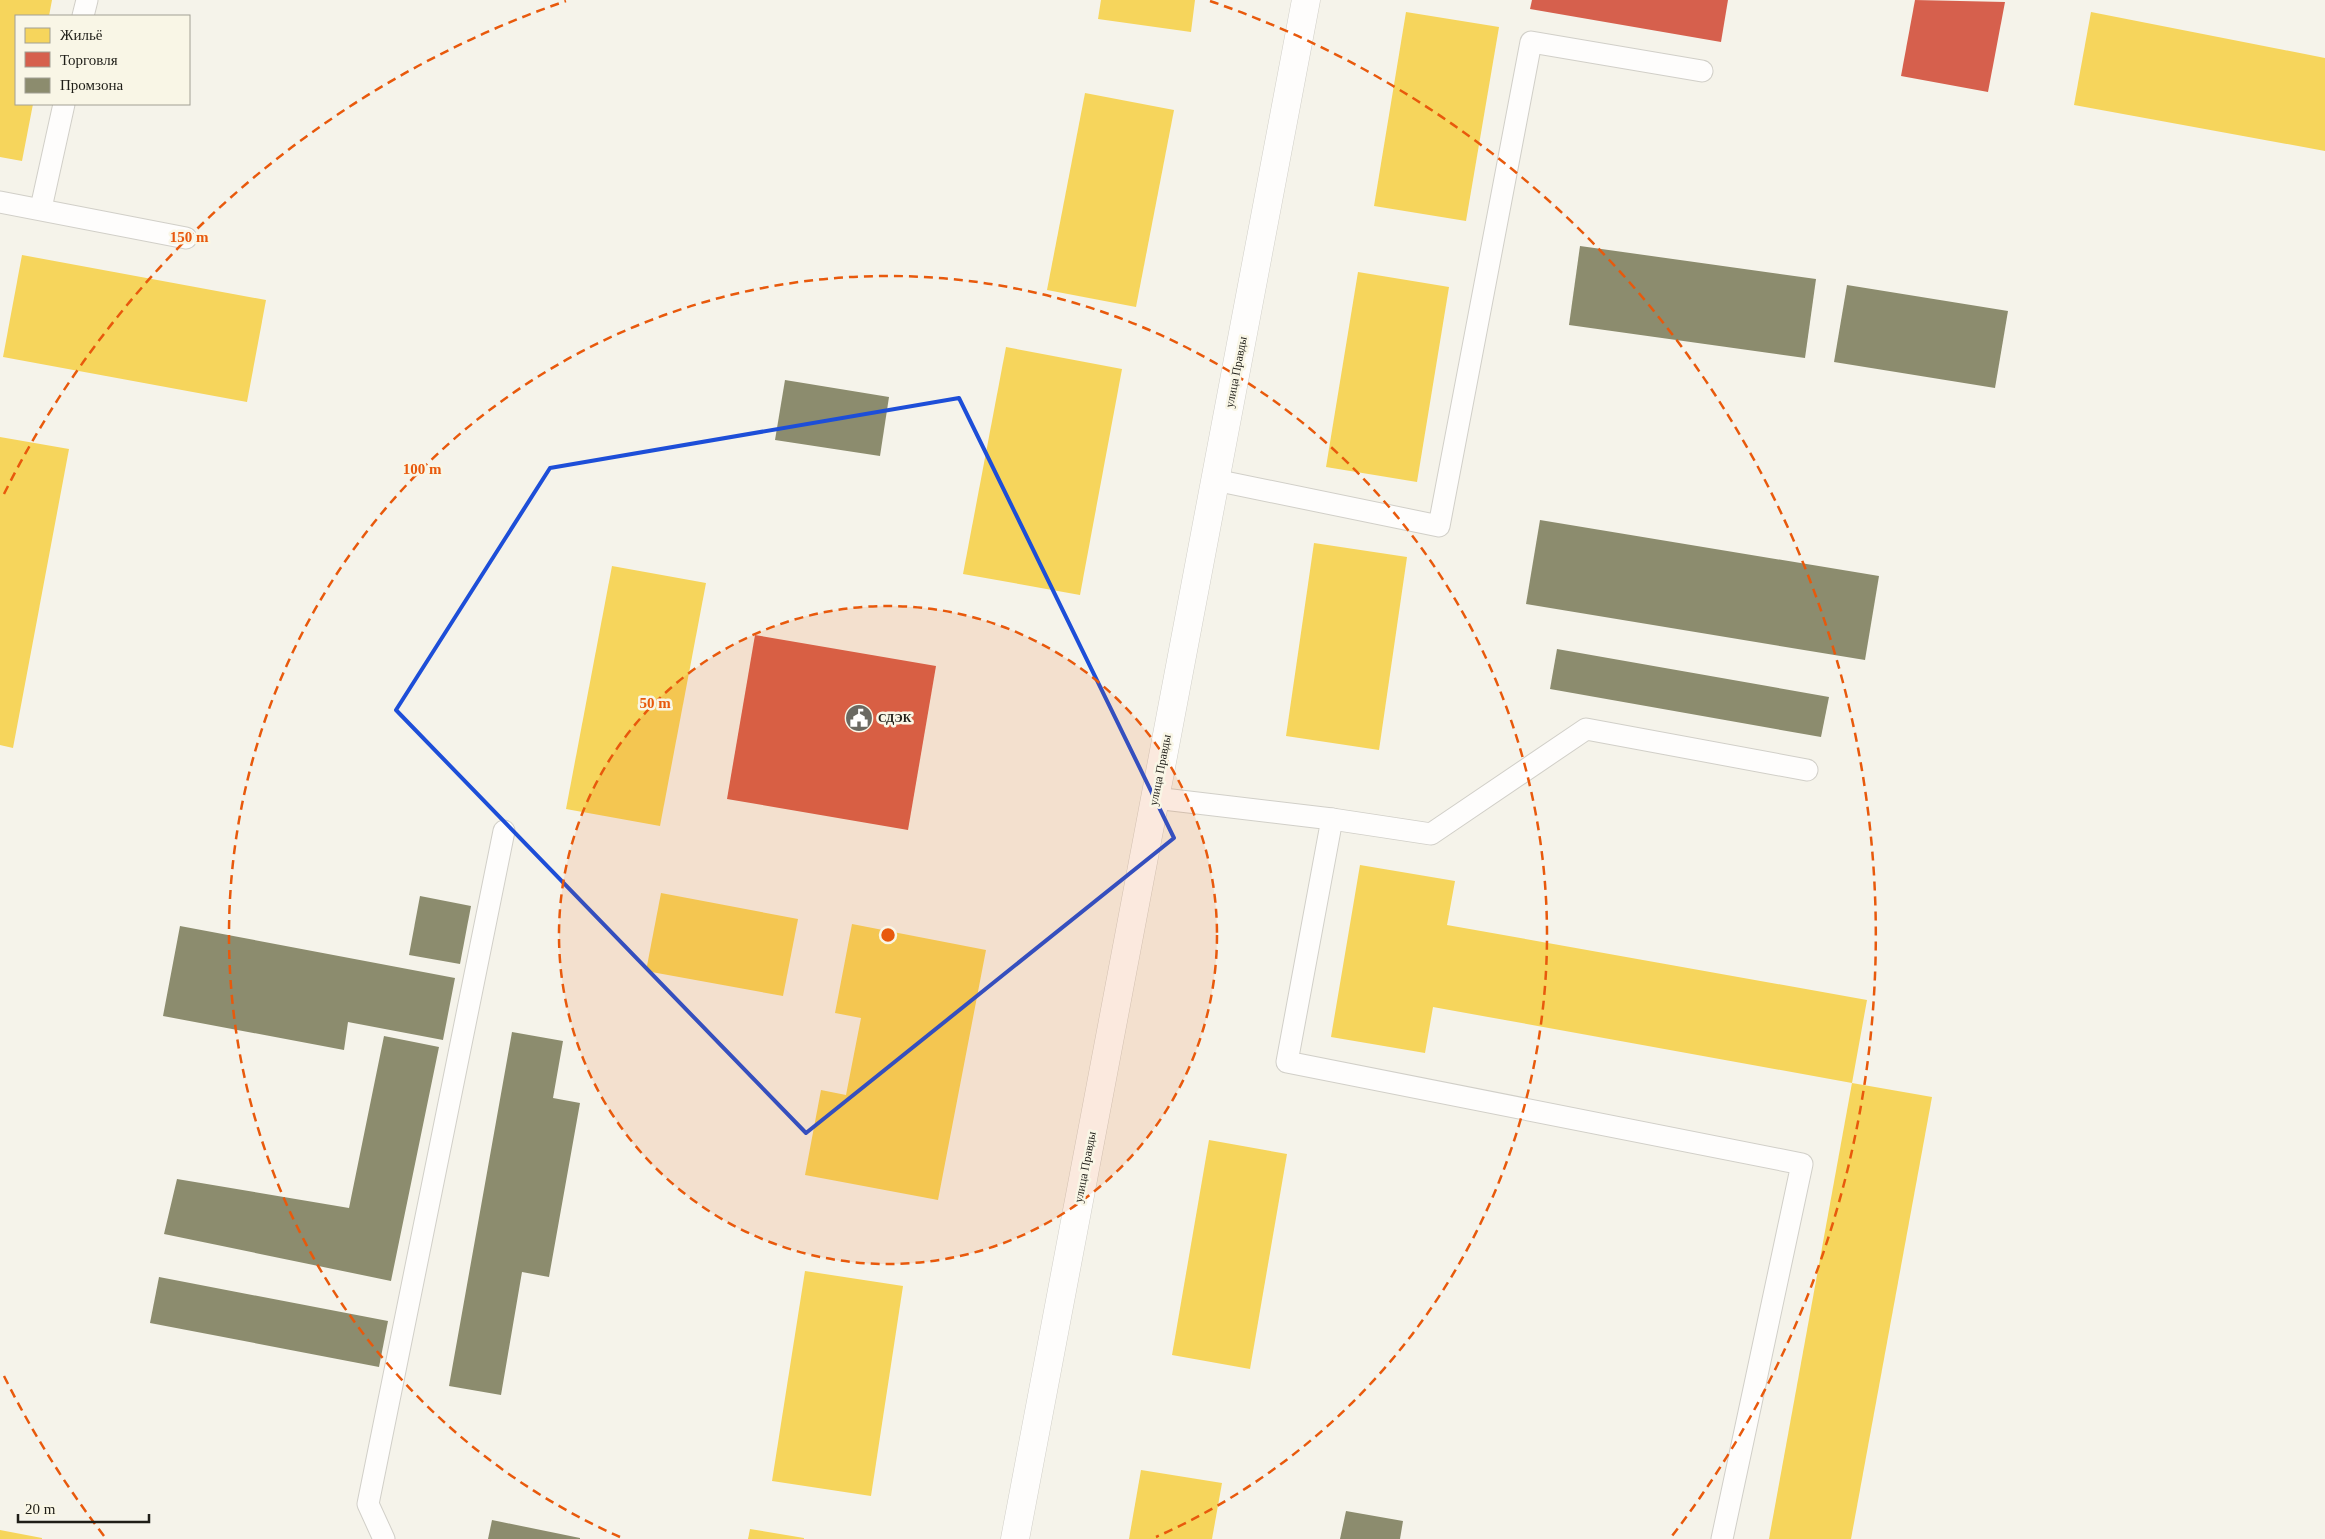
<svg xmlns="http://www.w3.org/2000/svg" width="2325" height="1539" font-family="Georgia,serif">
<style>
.homes{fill:#f6d55c}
.shops{fill:#d6604d}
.industry{fill:#8c8c6e}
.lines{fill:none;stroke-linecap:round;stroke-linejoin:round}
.lane-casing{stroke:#d1cfc8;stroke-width:23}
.secondary-casing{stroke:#d1cfc8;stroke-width:29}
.lane{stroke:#fefdfc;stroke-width:21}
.secondary{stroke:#fefdfc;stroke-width:28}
.marked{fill:none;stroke:#1d4ed8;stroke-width:4;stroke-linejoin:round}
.ring{fill:none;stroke:#e8590c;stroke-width:2.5;stroke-dasharray:9 6}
.labels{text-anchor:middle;stroke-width:5;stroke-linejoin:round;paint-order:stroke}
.street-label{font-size:12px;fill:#1f1e18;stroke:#f9f6e6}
.poi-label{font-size:12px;font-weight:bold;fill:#1f1e18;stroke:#f9f6e6;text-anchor:start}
.centre{fill:#e8590c;stroke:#f9f6e6;stroke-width:2.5}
.ring-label{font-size:15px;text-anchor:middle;font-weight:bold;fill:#e8590c;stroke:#f9f6e6;stroke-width:5;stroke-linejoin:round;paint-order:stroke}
</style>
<rect width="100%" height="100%" fill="#f5f3ea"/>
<g class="homes">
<polygon points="0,0 52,0 49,16 16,16 16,104 33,104 22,161 0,157"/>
<polygon points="1101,0 1195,0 1191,32 1098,19"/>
<polygon points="1406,12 1499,27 1466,221 1374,206"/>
<polygon points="2091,12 2325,58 2325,151 2074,105"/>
<polygon points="1085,93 1174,110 1136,307 1047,290"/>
<polygon points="22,255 266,300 247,402 3,357"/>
<polygon points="1358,272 1449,287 1417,482 1326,467"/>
<polygon points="1006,347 1122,369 1080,595 963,574"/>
<polygon points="0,437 69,449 13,748 0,745"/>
<polygon points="1314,543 1407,557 1379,750 1286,736"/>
<polygon points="612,566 706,583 660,826 566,809"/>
<polygon points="1360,865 1455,881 1447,925 1867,1000 1852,1083 1433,1007 1425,1053 1331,1037"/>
<polygon points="661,893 798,919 783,996 646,971"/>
<polygon points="852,924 986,950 938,1200 805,1175 821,1090 846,1095 861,1018 835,1013"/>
<polygon points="1852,1083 1932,1097 1851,1539 1769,1539"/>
<polygon points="1209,1140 1287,1154 1250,1369 1172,1355"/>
<polygon points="805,1271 903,1286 871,1496 772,1481"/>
<polygon points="1141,1470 1222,1483 1212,1539 1129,1539"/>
<polygon points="750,1529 804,1538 804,1539 748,1539"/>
<polygon points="0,1530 42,1538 42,1539 0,1539"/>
</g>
<g class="shops">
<polygon points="1532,0 1728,0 1721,42 1530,9"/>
<polygon points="1915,0 2005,2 1988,92 1901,76"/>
<polygon points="755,635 936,666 908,830 727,799"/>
</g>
<g class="industry">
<polygon points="1580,246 1816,279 1805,358 1569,325"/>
<polygon points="1847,285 2008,311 1995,388 1834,362"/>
<polygon points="785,380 889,397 880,456 775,440"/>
<polygon points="1540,520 1879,576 1865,660 1526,604"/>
<polygon points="1557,649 1829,697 1821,737 1550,689"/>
<polygon points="420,896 471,906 460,964 409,955"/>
<polygon points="180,926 455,978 443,1040 348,1022 344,1050 163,1016"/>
<polygon points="512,1032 563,1041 553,1098 580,1103 549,1277 522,1272 501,1395 449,1386"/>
<polygon points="384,1036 439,1047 391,1281 164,1234 177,1179 349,1208"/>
<polygon points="159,1277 388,1321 379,1367 150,1323"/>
<polygon points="1346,1511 1403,1521 1400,1539 1340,1539"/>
<polygon points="492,1520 580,1538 580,1539 488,1539"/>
</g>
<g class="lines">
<g class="lane-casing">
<g id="lane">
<polyline points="83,16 87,0"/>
<polyline points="0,202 186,238"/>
<polyline points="41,208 64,104"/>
<polyline points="1215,480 1439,526 1531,42 1702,71"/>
<polyline points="1155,798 1332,819 1287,1062 1802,1164 1722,1539"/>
<polyline points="1332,819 1431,834 1586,729 1807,770"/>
<polyline points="384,1539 368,1504 504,831"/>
</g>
</g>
<g class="secondary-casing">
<polyline id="secondary" points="1015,1539 1306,0"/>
</g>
<use href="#lane" class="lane"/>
<use href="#secondary" class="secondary"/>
</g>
<path class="marked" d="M959 398 1174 838 806 1133 396 710 550 468Z"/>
<circle cx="888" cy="935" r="329" fill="#e8590c" fill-opacity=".12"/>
<g class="ring">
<circle cx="888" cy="935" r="329"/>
<path d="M620 1537A659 659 0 1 1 1156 1537"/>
<path d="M104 1536A988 988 0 0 1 4 1376M4 494A988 988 0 0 1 566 1M1210 1A988 988 0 0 1 1672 1536"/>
</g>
<defs>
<g id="civic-disc" transform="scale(1.4375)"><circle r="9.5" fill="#6a6962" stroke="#f9f6e6"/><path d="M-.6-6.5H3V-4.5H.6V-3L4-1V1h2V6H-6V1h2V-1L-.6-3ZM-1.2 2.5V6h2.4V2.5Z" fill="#fff"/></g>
</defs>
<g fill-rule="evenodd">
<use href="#civic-disc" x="859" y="718"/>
</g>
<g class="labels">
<g class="street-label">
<text transform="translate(1236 372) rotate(-79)" y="4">улица Правды</text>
<text transform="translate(1160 770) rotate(-79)" y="4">улица Правды</text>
<text transform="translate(1085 1167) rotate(-79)" y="4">улица Правды</text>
</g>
<g class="poi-label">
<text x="878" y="722">СДЭК</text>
</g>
</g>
<circle cx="888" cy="935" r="8" class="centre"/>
<g class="ring-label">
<text x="189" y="242">150 m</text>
<text x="422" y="474">100 m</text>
<text x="655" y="708">50 m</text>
</g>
<rect x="15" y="15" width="175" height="90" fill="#f9f6e6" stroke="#a2a094"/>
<rect x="25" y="28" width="25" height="15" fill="#f6d55c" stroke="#a2a094"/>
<text x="60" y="40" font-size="15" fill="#1f1e18">Жильё</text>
<rect x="25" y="52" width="25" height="15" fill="#d6604d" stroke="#a2a094"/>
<text x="60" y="65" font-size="15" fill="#1f1e18">Торговля</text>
<rect x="25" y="78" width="25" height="15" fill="#8c8c6e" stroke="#a2a094"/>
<text x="60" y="90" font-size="15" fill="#1f1e18">Промзона</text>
<path d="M18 1514v8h131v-8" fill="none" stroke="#1f1e18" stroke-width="2.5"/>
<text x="25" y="1514" font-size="15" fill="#1f1e18" stroke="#f9f6e6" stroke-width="4" paint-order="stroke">20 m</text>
</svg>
